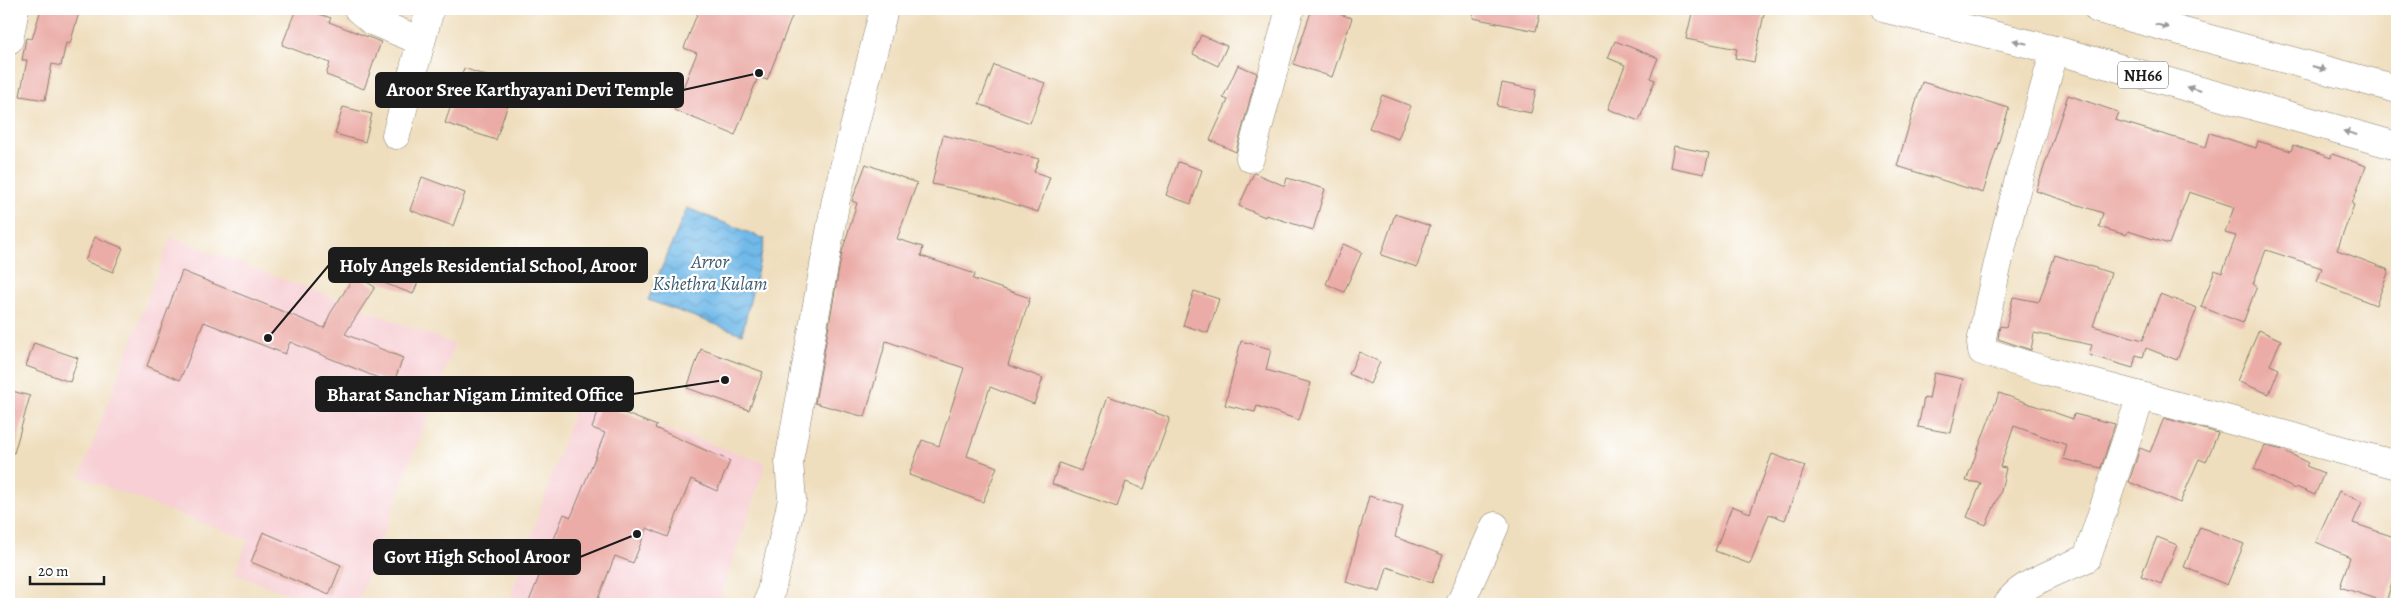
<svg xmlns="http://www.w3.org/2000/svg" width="2406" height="613" font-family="Alegreya,serif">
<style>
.built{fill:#f7cfd4}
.water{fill:url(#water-waves);stroke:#466a82}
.building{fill:#ebaba6}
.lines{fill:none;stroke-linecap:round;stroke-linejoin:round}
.minor-casing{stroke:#867d6c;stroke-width:29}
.major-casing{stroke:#867d6c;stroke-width:29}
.highway-casing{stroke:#867d6c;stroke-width:29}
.minor{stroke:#fff;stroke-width:28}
.major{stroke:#fff;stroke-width:28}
.highway{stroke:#fff;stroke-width:28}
.oneway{fill:#999}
.labels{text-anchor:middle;stroke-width:4.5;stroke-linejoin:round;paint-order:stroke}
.shield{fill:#fff;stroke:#606060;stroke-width:1}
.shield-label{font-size:16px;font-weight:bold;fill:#1c1c1c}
.water-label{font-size:19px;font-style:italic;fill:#3e5b6e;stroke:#fff}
.leader{fill:none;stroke:#1c1c1c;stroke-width:2}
.callout-dot{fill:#1c1c1c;stroke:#fff;stroke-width:2}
.callout{fill:#1c1c1c;stroke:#1c1c1c;stroke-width:2}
.callout-label{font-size:19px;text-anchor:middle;font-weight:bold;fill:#fff}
</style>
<defs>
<pattern id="water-waves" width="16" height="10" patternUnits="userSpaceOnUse" patternTransform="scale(1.25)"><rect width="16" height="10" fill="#70b9e9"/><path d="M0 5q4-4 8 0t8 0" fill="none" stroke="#609ec7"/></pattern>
</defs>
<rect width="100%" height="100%" fill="#fff"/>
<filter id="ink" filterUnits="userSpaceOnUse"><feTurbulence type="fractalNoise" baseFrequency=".02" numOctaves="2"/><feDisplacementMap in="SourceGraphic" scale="10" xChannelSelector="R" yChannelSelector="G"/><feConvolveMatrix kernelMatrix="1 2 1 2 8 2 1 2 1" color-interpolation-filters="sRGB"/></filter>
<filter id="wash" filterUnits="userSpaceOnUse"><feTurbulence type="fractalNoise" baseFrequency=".0096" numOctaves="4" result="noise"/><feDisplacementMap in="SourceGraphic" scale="20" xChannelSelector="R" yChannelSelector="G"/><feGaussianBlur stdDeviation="1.12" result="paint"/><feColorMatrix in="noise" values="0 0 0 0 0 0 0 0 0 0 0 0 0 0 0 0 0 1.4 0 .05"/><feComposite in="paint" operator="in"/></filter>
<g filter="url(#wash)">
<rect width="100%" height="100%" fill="#efdebd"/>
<g class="built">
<polygon points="171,237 455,344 357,604 315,604 235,574 248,540 80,477"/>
<polygon points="578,399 766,463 718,604 508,604"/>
</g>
<polygon class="water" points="687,208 765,239 742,334 648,300"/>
<g id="blocks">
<g class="building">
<polygon points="41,9 80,9 70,44 66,43 61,66 52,64 45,100 20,96 27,60 22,60 26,38 32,39"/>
<polygon points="296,9 305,9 331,18 329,22 381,42 364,89 326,75 330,63 282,45"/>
<polygon points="699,9 795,9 767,80 758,77 735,135 674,110 697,53 684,48"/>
<polygon points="1312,9 1323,9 1352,18 1332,77 1293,64"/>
<polygon points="1474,9 1541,9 1536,31 1473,18"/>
<polygon points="1693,9 1765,9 1754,62 1735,58 1737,49 1686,39"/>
<polygon points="1201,35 1227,46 1218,66 1193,54"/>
<polygon points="1615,41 1658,58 1650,78 1655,80 1639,121 1608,109 1625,65 1608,58"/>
<polygon points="994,65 1045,83 1030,123 979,104"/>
<polygon points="1238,65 1257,73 1236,152 1210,140 1228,100 1223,98"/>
<polygon points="464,68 514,86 496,140 445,123"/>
<polygon points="1922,82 2009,108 1983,193 1897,166"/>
<polygon points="1502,83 1536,90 1531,113 1497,106"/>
<polygon points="1382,95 1411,106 1398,139 1369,128"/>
<polygon points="2068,95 2118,112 2115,120 2206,147 2210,133 2256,148 2258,141 2291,151 2293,145 2331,158 2332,154 2366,166 2352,204 2354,205 2337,250 2389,270 2376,305 2317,282 2322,268 2266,250 2253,284 2257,286 2243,323 2201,307 2215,270 2222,273 2236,236 2225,233 2234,207 2189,192 2169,244 2128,231 2126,235 2099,227 2103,213 2036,191"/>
<polygon points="343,107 372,114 365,142 335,134"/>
<polygon points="943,135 1039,159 1034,172 1050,177 1038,212 988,196 932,184"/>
<polygon points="1674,146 1709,153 1704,174 1670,167"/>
<polygon points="1178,162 1202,170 1191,204 1166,195"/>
<polygon points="866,164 917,183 897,239 923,247 921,256 975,274 973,279 1030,298 1008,365 1043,378 1034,404 990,387 967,456 997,467 983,502 909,475 922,440 939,446 964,368 886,341 865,417 815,403 842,252 857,203 852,201"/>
<polygon points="1254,173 1285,186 1287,178 1325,189 1313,230 1266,215 1265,217 1239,206"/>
<polygon points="422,177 465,193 453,226 410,210"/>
<polygon points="1395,214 1430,226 1417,267 1381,255"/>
<polygon points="95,237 123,248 113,272 85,261"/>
<polygon points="1343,244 1362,252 1344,292 1326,284"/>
<polygon points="2055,255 2111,273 2093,326 2143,340 2160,294 2197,308 2177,360 2146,348 2143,357 2136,355 2133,368 2089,355 2092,345 2034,333 2031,350 1998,339 2000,326 2006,327 2013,297 2039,302"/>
<polygon points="386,256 423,270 413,294 376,280"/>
<polygon points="182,271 324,328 330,314 355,275 375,287 345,334 403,358 393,384 290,342 285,354 204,322 180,380 147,366"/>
<polygon points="1194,291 1219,299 1208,333 1183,325"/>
<polygon points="2259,330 2281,340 2270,365 2279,369 2269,394 2237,381"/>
<polygon points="1241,341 1271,349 1266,370 1311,383 1299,420 1257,406 1255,412 1225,405"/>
<polygon points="34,343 78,358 70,382 26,366"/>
<polygon points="701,349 763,372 749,410 687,388"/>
<polygon points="1359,352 1380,362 1370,384 1349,374"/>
<polygon points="1934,373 1963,379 1951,433 1918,427 1924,398 1929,399"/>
<polygon points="9,390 30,396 14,453 9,452"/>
<polygon points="1999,393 2073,419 2074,414 2115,424 2101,468 2063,459 2067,445 2014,426 2000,467 2006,468 2001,491 1986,525 1967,517 1981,483 1966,481"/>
<polygon points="1108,396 1170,418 1144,489 1126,482 1117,507 1052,484 1059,463 1081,471"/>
<polygon points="601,404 657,426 655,428 730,461 717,491 691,479 668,537 647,528 633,563 615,556 596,604 528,604 564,514 571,517 605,433 592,428"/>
<polygon points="2164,418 2218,433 2206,462 2199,459 2180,503 2129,482 2140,448 2150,452"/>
<polygon points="2265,446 2283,450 2308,463 2306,466 2324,473 2315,495 2296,487 2295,489 2254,469"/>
<polygon points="1772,454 1805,466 1785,520 1769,514 1750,564 1715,551 1732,506 1750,513"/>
<polygon points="2339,491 2362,502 2353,523 2397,538 2397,566 2386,602 2340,587 2350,557 2316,542"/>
<polygon points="1369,496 1403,506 1395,537 1443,555 1432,583 1387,567 1380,592 1346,582"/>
<polygon points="2200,527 2244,544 2227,585 2184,567"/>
<polygon points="263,532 341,565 329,595 251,562"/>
<polygon points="2157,537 2177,545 2161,584 2141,576"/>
</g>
</g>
</g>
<g filter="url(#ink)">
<use href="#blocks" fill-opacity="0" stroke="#867d6c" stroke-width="1"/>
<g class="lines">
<g class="minor-casing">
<g id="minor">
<polyline points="358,9 372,21 421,41"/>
<polyline points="9,40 15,9"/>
<path d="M2055 50C2027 147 2000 244 1981 343L1982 351 2044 370 2397 465"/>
<polyline points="396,135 430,9"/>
<polyline points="1250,158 1290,9"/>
<polyline points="1460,604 1495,526"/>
<path d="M2008 604C2017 584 2067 568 2087 558L2141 396"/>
</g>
</g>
<g class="major-casing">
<polyline id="major" points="768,604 792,500 789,461 836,199 884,9"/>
</g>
<g class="highway-casing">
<g id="highway">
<polyline points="1886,9 2055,50 2397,146"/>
<polyline points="2098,9 2397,89"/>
</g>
</g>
<use href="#minor" class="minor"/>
<use href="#major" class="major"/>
<use href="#highway" class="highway"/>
</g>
<defs><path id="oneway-solid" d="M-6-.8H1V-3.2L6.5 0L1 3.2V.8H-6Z" transform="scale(1.25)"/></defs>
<g class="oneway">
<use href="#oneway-solid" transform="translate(2162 26) rotate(15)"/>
<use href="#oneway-solid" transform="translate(2020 42) rotate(-166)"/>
<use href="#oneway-solid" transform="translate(2319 68) rotate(15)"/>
<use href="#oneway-solid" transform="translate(2194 89) rotate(-164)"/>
<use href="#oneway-solid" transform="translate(2350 133) rotate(-164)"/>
</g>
</g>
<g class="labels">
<rect class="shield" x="2118" y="61.5" width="50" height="27" rx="4"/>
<g class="shield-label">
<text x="2143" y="81">NH66</text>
</g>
<g class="water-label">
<text x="710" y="268">Arror<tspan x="710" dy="22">Kshethra Kulam</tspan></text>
</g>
</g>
<path class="leader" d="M759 73L683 90M268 338L329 265M725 380L633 394M637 534L580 557"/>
<g class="callout-dot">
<circle cx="759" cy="73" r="5"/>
<circle cx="268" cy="338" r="5"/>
<circle cx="725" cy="380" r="5"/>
<circle cx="637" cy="534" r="5"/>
</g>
<g class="callout">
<rect x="376" y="73" width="307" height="34" rx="5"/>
<rect x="329" y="248" width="318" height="34" rx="5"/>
<rect x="316" y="377" width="317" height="34" rx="5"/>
<rect x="374" y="540" width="206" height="34" rx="5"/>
</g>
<g class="callout-label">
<text x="530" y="96">Aroor Sree Karthyayani Devi Temple</text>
<text x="488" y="272">Holy Angels Residential School, Aroor</text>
<text x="475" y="401">Bharat Sanchar Nigam Limited Office</text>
<text x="477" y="563">Govt High School Aroor</text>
</g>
<rect width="2406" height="613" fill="none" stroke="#fff" stroke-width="30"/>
<path d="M30 576v8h74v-8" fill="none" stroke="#1c1c1c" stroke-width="2.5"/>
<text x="38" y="576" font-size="15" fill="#1c1c1c" stroke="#ffffff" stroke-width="4" paint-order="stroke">20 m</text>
</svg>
